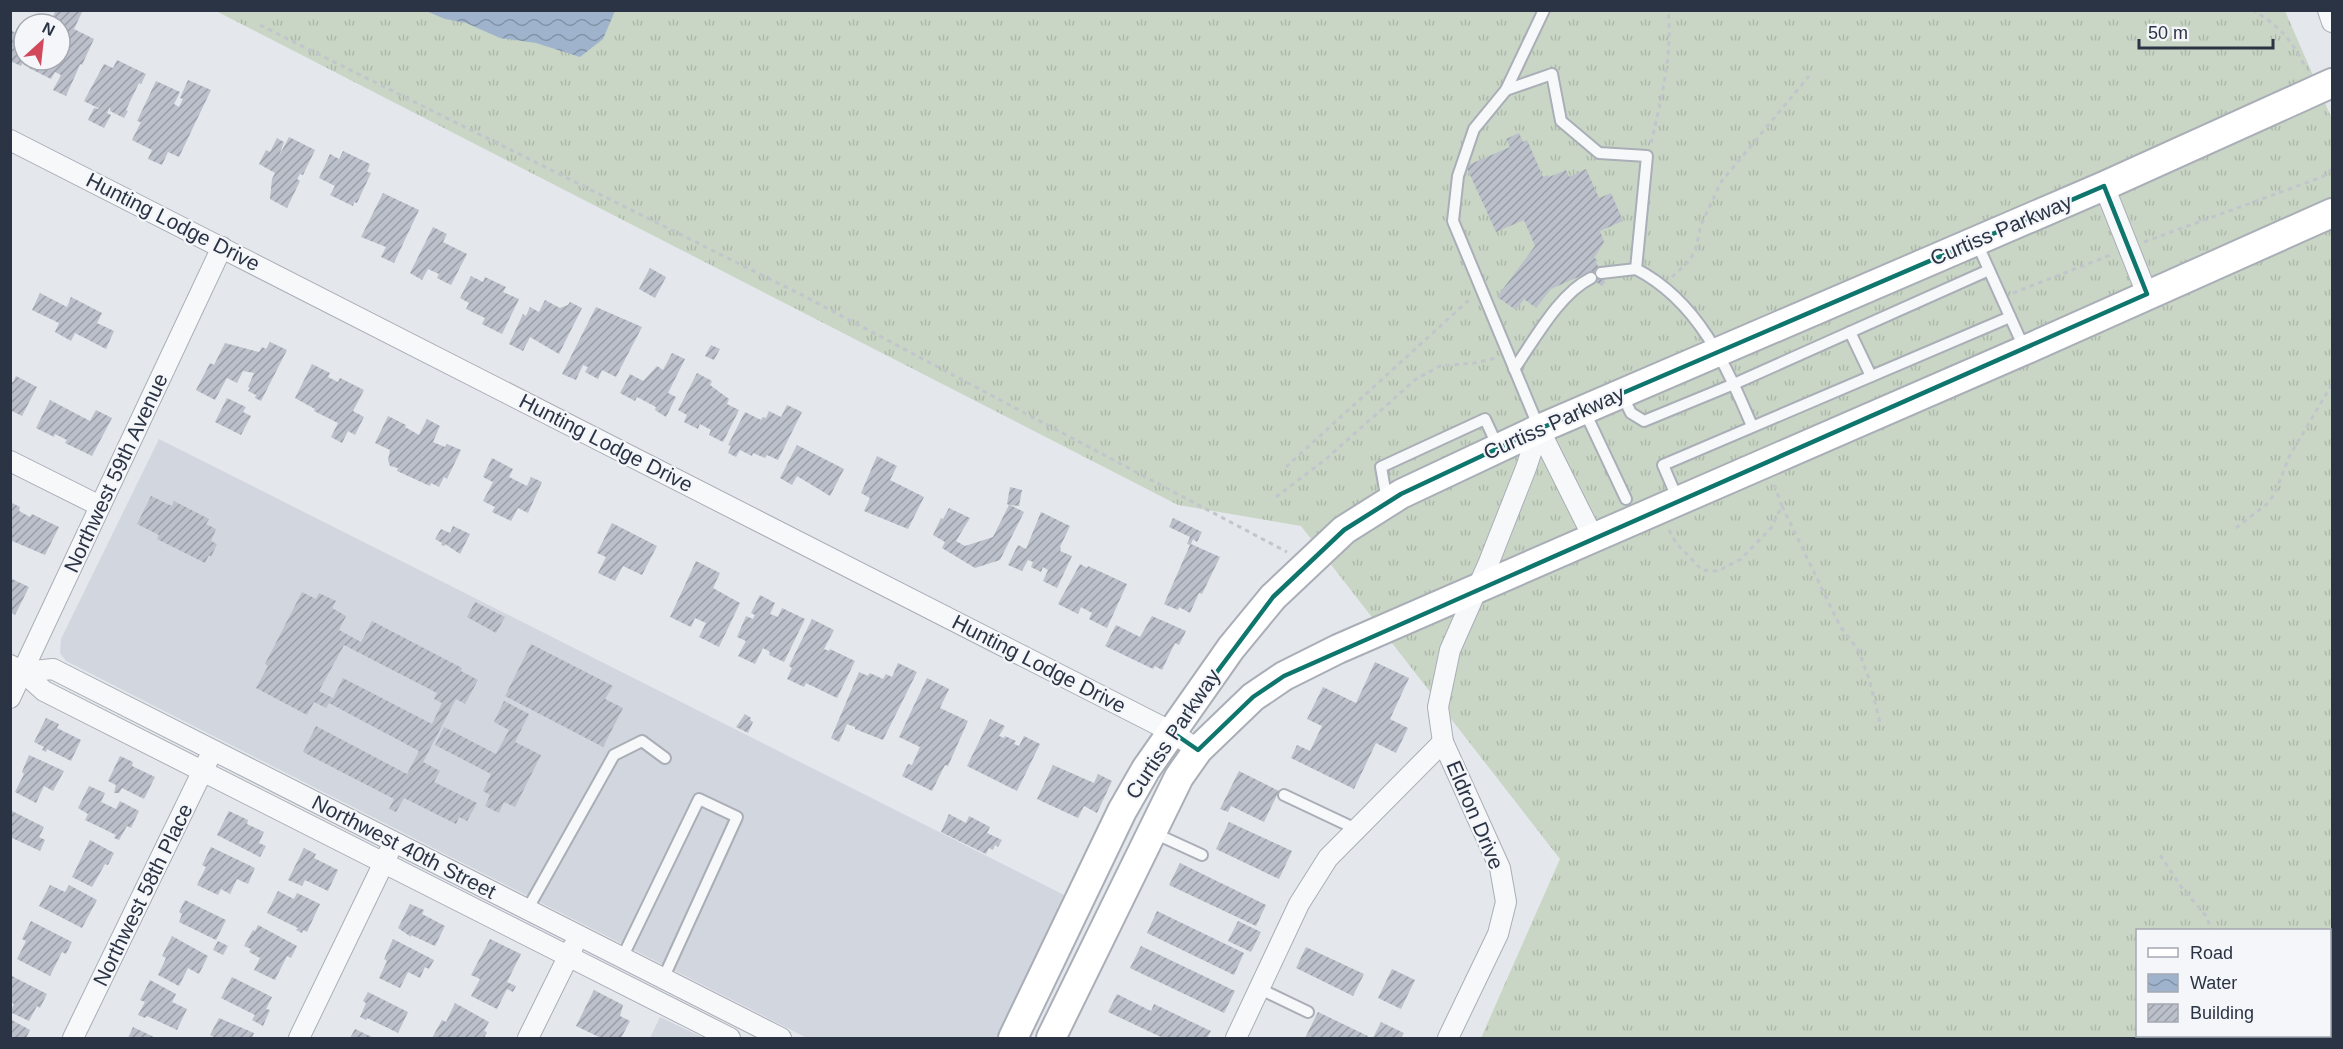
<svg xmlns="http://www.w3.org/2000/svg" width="2343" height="1049" font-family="Helvetica,sans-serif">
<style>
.built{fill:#d2d6de}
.grass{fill:url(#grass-tufts);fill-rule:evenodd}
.water{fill:url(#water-waves)}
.building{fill:url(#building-hatch);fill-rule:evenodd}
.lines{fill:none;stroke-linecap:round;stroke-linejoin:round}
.service-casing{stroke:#a9aeb7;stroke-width:14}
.minor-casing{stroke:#a9aeb7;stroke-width:22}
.secondary-casing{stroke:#a9aeb7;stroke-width:32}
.path{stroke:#c2c5cb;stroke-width:3;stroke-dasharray:4.5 4.5;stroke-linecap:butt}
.service{stroke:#f7f8fa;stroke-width:10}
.minor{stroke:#f7f8fa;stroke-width:20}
.secondary{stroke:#fff;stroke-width:28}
.marked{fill:none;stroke:#0f766e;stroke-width:4.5;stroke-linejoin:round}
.labels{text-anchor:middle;stroke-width:4.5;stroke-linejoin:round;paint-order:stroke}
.street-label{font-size:21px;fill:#2b3445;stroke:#f4f6f9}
</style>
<defs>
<pattern id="grass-tufts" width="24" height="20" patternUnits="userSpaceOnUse" patternTransform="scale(1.5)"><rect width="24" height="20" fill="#c9d6c5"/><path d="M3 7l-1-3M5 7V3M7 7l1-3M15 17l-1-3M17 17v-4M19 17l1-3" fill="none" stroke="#adb8ab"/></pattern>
<pattern id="water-waves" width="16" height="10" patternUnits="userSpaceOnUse" patternTransform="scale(1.5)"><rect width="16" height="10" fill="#9fb4cc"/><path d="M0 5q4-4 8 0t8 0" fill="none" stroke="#8293a7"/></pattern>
<pattern id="building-hatch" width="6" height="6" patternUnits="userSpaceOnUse" patternTransform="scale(1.5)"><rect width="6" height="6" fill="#bbc0ca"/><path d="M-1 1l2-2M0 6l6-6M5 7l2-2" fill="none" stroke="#989da6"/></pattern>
</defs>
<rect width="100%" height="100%" fill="#e4e7ec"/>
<g class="built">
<polygon points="159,439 1066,896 997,1038 807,1038 66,661 60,653 61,639"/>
<polygon points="660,1017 704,1038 650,1038"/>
</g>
<path class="grass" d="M216 11H2285L2332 119V1038H1481L1560 859 1301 526 1178 505ZM2138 930H2330V1036H2138Z"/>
<polygon class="water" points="426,11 615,11 603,39 580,57 536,43 500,38 466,23 445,19"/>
<g class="building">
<polygon points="56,10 83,10 74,29 94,39 82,65 80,64 79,67 66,96 53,90 61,75 55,72 51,79 29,68 32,60 60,60 60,24 49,24"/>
<polygon points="10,30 24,37 24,60 21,66 10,61"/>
<polygon points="117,60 146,74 141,84 139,83 126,110 128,111 124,118 110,111 110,107 107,113 111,115 104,128 88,120 94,108 98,109 102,103 98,108 84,101 104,64 113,68"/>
<polygon points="188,80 211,90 179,157 168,152 162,165 148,159 152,150 132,140 141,122 137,121 156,81 180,92 174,104 179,107 183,99 180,98"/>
<polygon points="1519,133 1523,142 1527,140 1543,177 1548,175 1549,177 1566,170 1569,177 1586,169 1599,198 1611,193 1623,221 1600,231 1604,242 1594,258 1598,260 1596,262 1605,282 1602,286 1585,274 1551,289 1536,308 1524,299 1516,310 1497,297 1535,246 1524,220 1496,232 1466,166 1510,147 1506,139"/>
<polygon points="289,137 315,150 303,175 300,174 297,179 300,181 287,208 270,199 272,179 275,173 259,164 266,150 270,152 277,138 284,142 279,156"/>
<polygon points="343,151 370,164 367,172 371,173 357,203 354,202 353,206 330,195 335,186 319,178 330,154 339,159"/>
<polygon points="383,193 419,210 394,263 381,257 386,247 361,237"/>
<polygon points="433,227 447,234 443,242 467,254 451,285 437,278 439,274 428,269 422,280 410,273"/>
<polygon points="650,268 666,277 655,298 639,289"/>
<polygon points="471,276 483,282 485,277 506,287 503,292 519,299 502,334 482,324 485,318 466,309 469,303 460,298"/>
<polygon points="40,293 67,307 71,297 102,313 97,323 114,331 106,349 75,333 71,341 55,332 59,323 32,310"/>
<polygon points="545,300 560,308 568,305 570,302 582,308 559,354 530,337 523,351 509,344 523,314 526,316 530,307 539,312"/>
<polygon points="596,307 642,327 616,377 602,370 598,379 585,372 588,367 583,365 576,380 562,374"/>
<polygon points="270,342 287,350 261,401 255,398 256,395 248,391 250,388 248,387 254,373 243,371 237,383 227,378 215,400 196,390 210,363 214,365 225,343 259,352 262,347 266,349"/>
<polygon points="711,345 720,349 714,360 705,356"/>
<polygon points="672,353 685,359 668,393 676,397 666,417 655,410 656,407 637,397 635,401 620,393 630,374 643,381 657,366 663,370"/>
<polygon points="312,364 330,373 328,377 338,382 340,378 364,390 353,411 364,417 355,435 348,431 342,443 331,437 338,423 314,411 315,409 295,398"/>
<polygon points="697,373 712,381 710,385 729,399 727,404 739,410 723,442 709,435 711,430 700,424 698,429 684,422 687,415 678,410"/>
<polygon points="16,376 37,387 22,416 10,410 10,381 13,382"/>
<polygon points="227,398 246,407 243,412 251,416 241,435 215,422"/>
<polygon points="50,400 90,421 96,410 112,418 92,456 65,443 67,440 55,434 54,437 36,428"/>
<polygon points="787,405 802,412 778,460 767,455 765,458 753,453 752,456 740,450 736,457 728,453 731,446 728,445 745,412 761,420 763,417 766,418 769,411 781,417"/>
<polygon points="388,416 406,425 405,427 419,435 427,419 440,426 433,442 445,447 447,444 461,450 447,479 444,477 439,487 431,483 430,486 397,471 398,468 390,466 388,460 390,450 375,443"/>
<polygon points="797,445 844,469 830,496 797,476 792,485 780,478"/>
<polygon points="877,456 897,466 890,480 924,497 908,529 864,511 870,498 861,493"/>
<polygon points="492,458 513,469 509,477 527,486 531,477 542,482 528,513 518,508 511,521 492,512 495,507 483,501 493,482 483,477"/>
<polygon points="1010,487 1022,490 1019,506 1010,505 1024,512 1000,560 975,568 942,548 945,542 933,535 941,518 943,519 949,508 970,518 956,541 965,546 993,537 1009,505 1007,504"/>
<polygon points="151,496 172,506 174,501 209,519 206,524 216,529 211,541 217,544 211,557 209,555 205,563 157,539 159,535 137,524"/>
<polygon points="10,502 20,507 19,511 30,517 32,514 59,527 45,555 10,540"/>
<polygon points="1041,512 1070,526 1060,547 1061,548 1060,551 1072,556 1057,588 1043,581 1048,570 1043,567 1041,572 1031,567 1033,562 1028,560 1022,571 1008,565 1018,545 1026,549"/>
<polygon points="1173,518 1202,532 1197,542 1193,539 1191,544 1220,557 1202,594 1199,593 1190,613 1179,607 1178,610 1164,604 1190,545 1187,544 1190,537 1169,527"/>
<polygon points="612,523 657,546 642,575 623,566 615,581 598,573 606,557 597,553"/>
<polygon points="453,526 470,534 460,554 445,544 444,546 441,545 442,543 435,539 441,529 450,533"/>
<polygon points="696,561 720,573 713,588 740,603 719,647 699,637 706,623 695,618 691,627 670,617"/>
<polygon points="1080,564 1087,568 1088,566 1127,584 1107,628 1089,619 1092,613 1081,607 1078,614 1058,604"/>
<polygon points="10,578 29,587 15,615 10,612"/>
<path d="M302 592 316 599 319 593 336 601 332 608 346 616 339 630 361 642 372 621 462 668 461 671 478 680 465 704 456 699 423 762 440 771 434 782 477 803 467 821 459 817 456 824 404 798 396 812 389 809 394 799 303 752 316 726 407 774 419 751 329 703 326 708 314 702 307 715 256 688 268 666 265 664ZM344 645 437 693 434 699 442 703 432 724 343 678 333 698 319 691Z"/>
<polygon points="760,595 775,603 770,614 778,617 782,608 805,619 784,662 769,655 770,652 763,648 755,664 738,656 746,641 737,637 746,616 753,619 755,615 751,613"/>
<polygon points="475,602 505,617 496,633 467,617"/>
<polygon points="1152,616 1186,631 1179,645 1175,643 1162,670 1155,666 1153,669 1105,646 1116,625 1140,637"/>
<polygon points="812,619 834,630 824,649 829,651 830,649 855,661 837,698 806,683 804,687 787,679 792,668 789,666"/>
<polygon points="531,644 613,686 605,699 623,708 603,747 505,696"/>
<polygon points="1375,662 1409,678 1390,719 1408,728 1396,753 1376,743 1354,789 1291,758 1297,745 1310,751 1322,726 1307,719 1323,687 1356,703"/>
<polygon points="898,663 917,672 883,740 855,729 855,727 847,724 839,742 831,738 859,672 868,676 870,673 883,679 886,674 892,677"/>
<polygon points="927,678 949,689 940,708 968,721 948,766 945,765 932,791 902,776 908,764 912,765 920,747 899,737"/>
<polygon points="504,701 529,714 515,742 541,755 515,807 504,802 499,813 485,806 490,795 483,791 491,774 435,745 444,727 496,754 509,730 494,722"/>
<polygon points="745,714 751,718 750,720 753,722 748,733 736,727"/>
<polygon points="46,718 59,724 57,728 81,740 71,761 47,749 46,752 42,750 44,747 34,742"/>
<polygon points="990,719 1005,726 999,736 1004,738 1005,736 1016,741 1014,744 1019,746 1024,736 1040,744 1017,791 967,766"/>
<polygon points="29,755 64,771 53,791 44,786 36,803 15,792 24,774 22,772"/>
<polygon points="120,756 133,762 132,766 155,777 144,799 122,788 119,793 114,793 116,785 108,781"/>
<polygon points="1053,765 1094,783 1098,774 1112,781 1097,813 1084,806 1078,818 1037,799"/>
<polygon points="1239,771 1279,791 1264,822 1231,806 1228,812 1220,809"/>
<polygon points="89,786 105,793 101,802 116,809 120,801 139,811 131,828 127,826 119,840 114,838 116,835 85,820 88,814 78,808"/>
<polygon points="10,810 44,827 39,837 45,840 40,851 10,837"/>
<polygon points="229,811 248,820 247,824 264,832 259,843 266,846 260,857 217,835"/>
<polygon points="949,814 966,823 969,816 990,827 987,833 1002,840 998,847 995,845 993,850 989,848 986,854 941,832"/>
<polygon points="1229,822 1292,851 1279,879 1216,849"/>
<polygon points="90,840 114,853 108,865 105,864 92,887 72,877"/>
<polygon points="211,847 255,868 248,884 237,879 230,894 221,889 218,895 197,885 206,867 202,865"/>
<polygon points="304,848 316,854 314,858 338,870 328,891 305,880 302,886 288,880"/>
<polygon points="1180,863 1266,905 1256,926 1169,885"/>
<polygon points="50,885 65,892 69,885 97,900 82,928 39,906"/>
<polygon points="278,891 294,899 297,893 320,904 307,932 303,930 302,933 296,930 298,928 267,913"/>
<polygon points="185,900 226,920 216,940 179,922 182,914 179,912"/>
<polygon points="410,904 424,910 422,914 445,926 435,946 411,935 411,937 398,928"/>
<polygon points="1157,911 1244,953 1234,975 1147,933"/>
<polygon points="31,921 72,942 66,954 62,952 50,976 17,959 26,941 22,939"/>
<polygon points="1238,921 1261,932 1251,952 1228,941"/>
<polygon points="258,925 297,946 291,958 287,956 275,980 254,970 260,958 249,952 251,949 244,946 253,930 255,931"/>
<polygon points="172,936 208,956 199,974 188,968 179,986 158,975 166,958 162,956"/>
<polygon points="393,939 434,960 429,969 425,967 420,978 408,972 400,988 379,978 387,961 384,959"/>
<polygon points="490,939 521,954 507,982 516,986 513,992 507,989 497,1009 471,996 480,979 471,975"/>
<polygon points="218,941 228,946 223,955 213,950"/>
<polygon points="1141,946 1235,991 1224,1013 1130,968"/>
<polygon points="1306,947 1364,974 1353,996 1296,968"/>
<polygon points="1392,969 1415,980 1401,1009 1378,998"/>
<polygon points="10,975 47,994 40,1008 37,1006 29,1021 10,1012 14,1004 10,1002"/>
<polygon points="232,977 272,997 266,1009 270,1010 263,1026 252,1020 255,1015 221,998"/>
<polygon points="150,980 176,994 172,1002 187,1009 177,1030 147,1016 145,1018 138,1015 145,1002 140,1000"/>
<polygon points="594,990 623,1005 620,1016 630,1021 621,1038 601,1038 576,1026"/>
<polygon points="368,992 408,1012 398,1033 367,1018 366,1020 360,1017 366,1003 363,1001"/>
<polygon points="1117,994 1151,1011 1154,1004 1211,1031 1207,1038 1163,1038 1108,1012"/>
<polygon points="455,1003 489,1022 484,1031 487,1032 484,1038 432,1038 442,1020 446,1022"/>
<polygon points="1318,1012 1368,1036 1366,1038 1305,1038"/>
<polygon points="219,1018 254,1033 252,1038 216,1038 210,1035"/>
<polygon points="10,1019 30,1030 26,1038 10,1038"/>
<polygon points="1381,1022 1404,1033 1401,1038 1373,1038"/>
<polygon points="133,1027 156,1038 128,1038"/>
<polygon points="355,1029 374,1038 350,1038"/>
</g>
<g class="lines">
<g class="service-casing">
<g id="service">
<polyline points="1506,90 1544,10"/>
<polyline points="1976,241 2025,350"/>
<polyline points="1601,273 1636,269"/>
<polyline points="1850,332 1871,376"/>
<path d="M1514 369C1535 339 1559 294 1591 278"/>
<polyline points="1621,393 1631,413 1644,421 1734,384 1989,270"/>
<polyline points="1584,410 1626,499"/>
<path d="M1539 428 1453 221 1458 176 1474 129 1506 90 1552 74 1561 121 1599 153 1647 156 1636 269C1698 301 1726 365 1752 426"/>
<polyline points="1678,500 1663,465 2010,317"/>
<polyline points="1387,501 1381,467 1485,419 1498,447"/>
<polyline points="1284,795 1356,829"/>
<polyline points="1154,833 1202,855"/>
<polyline points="527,910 614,755 642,741 665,758"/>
<polyline points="622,958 699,799 737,817 663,979"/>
<polyline points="1260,989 1308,1012"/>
</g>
</g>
<g class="minor-casing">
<g id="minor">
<polyline points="2328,10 2332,22"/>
<polyline points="10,140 1172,732 1198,750"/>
<polyline points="2104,186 2147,294"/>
<polyline points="1539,429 1593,537"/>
<polyline points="10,461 100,506"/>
<polyline points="10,665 23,672 44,691 730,1038"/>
<polyline points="23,672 53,669 781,1038"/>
<polyline points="10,698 222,247"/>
<polyline points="73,1038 208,760"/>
<polyline points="299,1038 389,852"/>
<polyline points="528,1038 573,947"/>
<polyline points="1236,1038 1299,904 1328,858 1443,742"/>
<polyline points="1448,1038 1498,934 1506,902 1500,868 1443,742 1438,707 1450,650 1489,562 1526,468 1539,429"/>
</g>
</g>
<g class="secondary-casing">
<g id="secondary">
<polyline points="1013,1038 1122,811 1146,769 1231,648 1273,597 1344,530 1401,494 1539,429 2104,186 2332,83"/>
<polyline points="1051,1038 1179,777 1198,750 1253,697 1284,676 1338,649 2025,350 2332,213"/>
</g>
</g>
<g class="path">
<path d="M2252 10C2278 24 2294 42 2306 69"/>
<polyline points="260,25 804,296 1287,552"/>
<path d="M1651 143C1661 100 1673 55 1668 10"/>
<polyline points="2144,242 2322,177 2332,169"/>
<polyline points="1672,277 1690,260 1696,248 1701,225 1721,182 1809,76"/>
<polyline points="2013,293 2113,254"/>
<polyline points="1286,467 1471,298"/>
<polyline points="1276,497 1326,459 1416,379 1440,366 1474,363 1497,358"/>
<polyline points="1782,506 1840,626 1859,651 1870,682 1880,723"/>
<polyline points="2236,528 2268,503 2275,493 2289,457 2332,384"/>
<polyline points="1669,530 1676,543 1702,570 1718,571 1741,559 1771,528 1782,506 1774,484"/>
<polyline points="2160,855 2182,888 2207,917 2211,930"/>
<polyline points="2227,1038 2228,1036"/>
</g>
<use href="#service" class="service"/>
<use href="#minor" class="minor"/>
<use href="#secondary" class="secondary"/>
</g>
<path class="marked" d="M2104 186 2147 294 1284 676 1253 697 1198 750 1172 732 1273 597 1344 530 1401 494 1539 429Z"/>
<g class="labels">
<g class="street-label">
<text transform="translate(173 222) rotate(27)" y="7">Hunting Lodge Drive</text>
<text transform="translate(2001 230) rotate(-23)" y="7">Curtiss Parkway</text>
<text transform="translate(1554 423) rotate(-24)" y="7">Curtiss Parkway</text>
<text transform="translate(606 443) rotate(27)" y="7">Hunting Lodge Drive</text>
<text transform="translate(116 473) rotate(-65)" y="7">Northwest 59th Avenue</text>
<text transform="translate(1039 664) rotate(27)" y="7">Hunting Lodge Drive</text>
<text transform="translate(1173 734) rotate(-56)" y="7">Curtiss Parkway</text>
<text transform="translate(1475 815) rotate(67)" y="7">Eldron Drive</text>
<text transform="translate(404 847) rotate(27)" y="7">Northwest 40th Street</text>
<text transform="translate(143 895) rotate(-64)" y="7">Northwest 58th Place</text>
</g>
</g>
<rect width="2343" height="1049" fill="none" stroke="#2b3445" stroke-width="24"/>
<rect x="2136" y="929" width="195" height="108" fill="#f4f6f9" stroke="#a4a8b1" stroke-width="1.5"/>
<rect x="2148" y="948" width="30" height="9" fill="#ffffff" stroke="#a4a8b1" stroke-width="1.5"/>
<text x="2190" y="959" font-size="18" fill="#2b3445">Road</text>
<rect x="2148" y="974" width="30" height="18" fill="url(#water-waves)" stroke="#a4a8b1" stroke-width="1.5"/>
<text x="2190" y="989" font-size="18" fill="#2b3445">Water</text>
<rect x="2148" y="1004" width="30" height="18" fill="url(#building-hatch)" stroke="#a4a8b1" stroke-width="1.5"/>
<text x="2190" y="1019" font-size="18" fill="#2b3445">Building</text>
<g transform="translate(42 42) rotate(27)"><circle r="28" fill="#f4f6f9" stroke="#a4a8b1" stroke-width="1.5"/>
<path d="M0-4.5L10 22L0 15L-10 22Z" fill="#d1495b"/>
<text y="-9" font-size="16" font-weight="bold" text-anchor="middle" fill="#2b3445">N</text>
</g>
<path d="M2139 39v9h134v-9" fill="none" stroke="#2b3445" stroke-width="3"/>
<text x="2148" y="39" font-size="18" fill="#2b3445" stroke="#f4f6f9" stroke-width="4.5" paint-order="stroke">50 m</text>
</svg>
